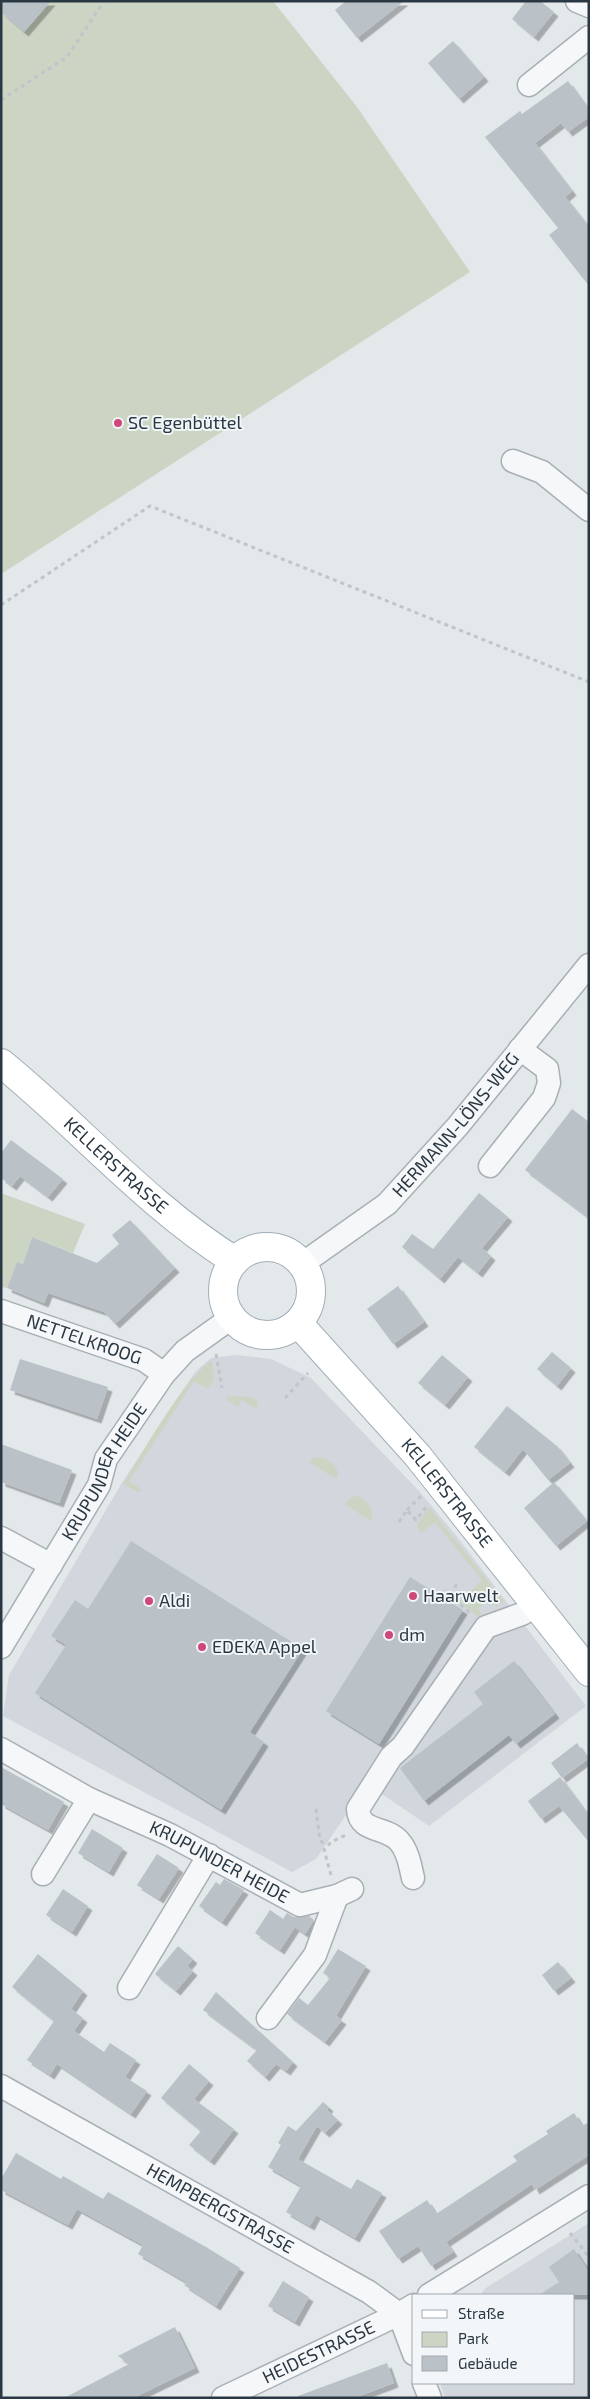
<svg xmlns="http://www.w3.org/2000/svg" width="590" height="2399" font-family="'Exo 2',sans-serif">
<style>
.built{fill:#d1d7dd}
.green{fill:#ccd5c4}
.building{fill:#bac2c8;filter:url(#shadow)}
.lines{fill:none;stroke-linecap:round;stroke-linejoin:round}
.minor-casing{stroke:#a8b0b5;stroke-width:25}
.major-casing{stroke:#a2aeb7;stroke-width:30}
.path{stroke:#c0c5ca;stroke-width:3;stroke-dasharray:4 4;stroke-linecap:butt}
.minor{stroke:#f5f7f9;stroke-width:22}
.major{stroke:#fff;stroke-width:28}
.poi-dot{fill:#cf4879;stroke:#f2f6f8;stroke-width:2}
.labels{text-anchor:middle;stroke-width:4;stroke-linejoin:round;paint-order:stroke}
.poi-label{font-size:18px;fill:#2a3843;stroke:#f2f6f8;text-anchor:start}
.street-label{font-size:18px;fill:#2a3843;stroke:#f2f6f8}
</style>
<defs>
<filter id="shadow"><feDropShadow dx="4.5" dy="4.5" stdDeviation="0" flood-color="#0004"/></filter>
</defs>
<rect width="100%" height="100%" fill="#e3e8eb"/>
<g class="built">
<polygon points="237,1355 271,1359 311,1378 419,1491 455,1534 586,1706 429,1826 367,1784 316,1859 292,1872 3,1716 9,1675 123,1481 195,1372 211,1358"/>
<polygon points="589,2223 589,2398 445,2398 440,2383 574,2383 574,2295 480,2295 486,2288"/>
</g>
<g class="green">
<polygon points="1,1 273,1 357,107 470,272 1,574"/>
<polygon points="1,1193 85,1224 73,1253 32,1237 23,1264 17,1262 7,1288 1,1287"/>
<path d="M212 1360 214 1380 208 1389 194 1381 129 1481 142 1490 138 1492 123 1484C147 1447 178 1386 212 1360Z"/>
<polygon points="229,1396 253,1397 258,1402 257,1409 242,1400 238,1407 225,1399"/>
<path d="M319 1457C329 1459 337 1464 338 1475L336 1479 309 1462 313 1458Z"/>
<path d="M354 1496C367 1497 375 1509 371 1521L344 1504Z"/>
<polygon points="429,1507 504,1601 496,1607 489,1599 478,1609 484,1617 482,1619 459,1602 482,1580 435,1522 421,1533 417,1526"/>
</g>
<g class="building">
<polygon points="1,1 51,1 24,32 1,12"/>
<polygon points="346,1 404,1 357,38 335,10"/>
<polygon points="526,1 540,1 554,12 534,37 512,19"/>
<polygon points="453,41 484,77 459,99 428,63"/>
<polygon points="568,81 589,110 589,117 568,132 561,123 535,143 572,191 565,197 589,227 589,286 549,235 558,228 485,137 520,111 522,114"/>
<polygon points="572,1109 589,1122 589,1218 525,1170"/>
<polygon points="11,1140 63,1179 48,1197 20,1176 12,1186 1,1178 1,1153"/>
<polygon points="479,1193 508,1217 482,1248 491,1256 478,1273 458,1257 440,1279 402,1247 412,1234 433,1249"/>
<polygon points="130,1220 175,1268 115,1324 104,1312 48,1293 44,1303 7,1288 17,1262 23,1264 32,1237 97,1263 119,1244 112,1235"/>
<polygon points="398,1286 424,1322 393,1344 367,1309"/>
<polygon points="552,1352 571,1368 557,1386 537,1369"/>
<polygon points="442,1355 468,1377 445,1405 418,1383"/>
<polygon points="20,1359 108,1387 97,1419 10,1390"/>
<polygon points="507,1406 557,1446 570,1463 548,1480 523,1449 505,1472 474,1447"/>
<polygon points="1,1444 72,1470 59,1503 1,1482"/>
<polygon points="554,1482 587,1521 556,1546 524,1508"/>
<polygon points="131,1541 303,1649 250,1732 264,1742 221,1810 35,1693 66,1645 51,1636 75,1600 88,1609"/>
<polygon points="410,1577 463,1610 379,1744 326,1711"/>
<polygon points="514,1661 555,1714 516,1744 509,1735 424,1801 400,1768 483,1704 474,1692"/>
<polygon points="577,1743 588,1759 562,1778 551,1763"/>
<polygon points="1,1767 64,1802 48,1830 1,1804"/>
<polygon points="560,1777 589,1816 589,1842 559,1806 541,1819 528,1801"/>
<polygon points="92,1829 123,1848 109,1872 78,1853"/>
<polygon points="157,1854 179,1868 159,1899 137,1885"/>
<polygon points="224,1879 244,1890 222,1922 199,1906 216,1882 220,1885"/>
<polygon points="63,1889 88,1906 72,1932 46,1915"/>
<polygon points="270,1910 295,1927 280,1950 255,1933"/>
<polygon points="287,1913 294,1917 309,1916 314,1920 305,1934 283,1919"/>
<polygon points="178,1946 193,1959 187,1966 193,1971 176,1991 155,1974"/>
<polygon points="338,1949 366,1966 336,2016 342,2020 325,2042 287,2014 299,1998 308,2005 330,1978 323,1973"/>
<polygon points="38,1954 83,1991 71,2009 83,2018 74,2031 104,2052 110,2043 136,2060 125,2077 147,2091 131,2114 57,2064 50,2075 27,2060 54,2021 12,1987"/>
<polygon points="558,1962 571,1978 554,1991 542,1975"/>
<polygon points="216,1992 293,2062 286,2071 276,2064 265,2077 247,2061 257,2050 203,2010"/>
<polygon points="189,2064 209,2081 194,2099 234,2129 210,2161 189,2145 201,2131 161,2098"/>
<polygon points="323,2102 329,2107 327,2110 338,2120 325,2133 317,2126 298,2159 351,2189 357,2179 382,2193 355,2238 316,2215 310,2226 286,2212 301,2186 268,2167 281,2145 278,2143 288,2126 296,2131"/>
<polygon points="574,2113 582,2126 589,2122 589,2155 535,2190 532,2184 446,2242 453,2252 431,2266 418,2246 398,2259 379,2231 427,2200 436,2214 517,2161 513,2156 548,2134 546,2131"/>
<polygon points="16,2153 61,2179 63,2176 103,2199 108,2192 206,2247 240,2268 216,2306 184,2285 188,2283 138,2254 143,2245 77,2209 68,2225 1,2190 1,2179"/>
<polygon points="574,2249 589,2272 589,2295 539,2295 559,2282 549,2267"/>
<polygon points="283,2281 309,2297 295,2322 268,2306"/>
<polygon points="175,2327 195,2368 133,2398 64,2398 129,2364 118,2356"/>
<polygon points="387,2363 394,2383 354,2398 298,2398 298,2396"/>
</g>
<g class="lines">
<g class="minor-casing">
<g id="minor">
<polyline points="577,1 589,6"/>
<polyline points="529,85 589,37"/>
<polyline points="513,461 542,472 589,510"/>
<polyline points="490,1166 544,1098 549,1083 547,1069 520,1049"/>
<path id="s1" d="M302 1264 387 1204 457 1127 589 965"/>
<path id="s2" d="M1 1311 144 1360 164 1374"/>
<polyline points="1,1538 51,1565"/>
<path id="s3" d="M1 1647 99 1485 106 1459 164 1374 185 1351 231 1318"/>
<path id="s4" d="M1 1749 89 1799 170 1835 300 1905 337 1896 352 1889"/>
<polyline points="43,1874 89,1799"/>
<path d="M413 1878C410 1865 408 1851 399 1841 386 1826 359 1833 358 1809L391 1757 403 1746 486 1627 522 1614 536 1605"/>
<polyline points="129,1988 209,1855"/>
<polyline points="268,2018 315,1955 337,1896"/>
<path id="s5" d="M1 2086 369 2292 399 2314 414 2354"/>
<polyline points="429,2295 589,2196"/>
<polyline points="424,2383 430,2398"/>
<path id="s6" d="M223 2398 399 2314 414 2305"/>
</g>
</g>
<g class="major-casing">
<g id="major">
<path id="s7" d="M1 1063C80 1127 148 1207 235 1261"/>
<circle cx="267" cy="1291" r="44"/>
<path id="s8" d="M298 1323 417 1455 589 1672"/>
</g>
</g>
<g class="path">
<polyline points="1,100 67,57 104,1"/>
<polyline points="1,605 150,506 589,682"/>
<polyline points="216,1354 222,1388"/>
<polyline points="285,1398 308,1373"/>
<polyline points="407,1510 421,1496"/>
<polyline points="399,1522 407,1510 416,1520 427,1506"/>
<polyline points="456,1584 453,1598 471,1614"/>
<polyline points="316,1809 320,1840 326,1846"/>
<polyline points="331,1875 324,1850 331,1842 346,1835"/>
<polyline points="570,2233 589,2257"/>
</g>
<use href="#minor" class="minor"/>
<use href="#major" class="major"/>
</g>
<g class="poi-dot">
<circle cx="118" cy="423" r="5"/>
<circle cx="413" cy="1596" r="5"/>
<circle cx="149" cy="1601" r="5"/>
<circle cx="389" cy="1635" r="5"/>
<circle cx="202" cy="1647" r="5"/>
</g>
<g class="labels">
<g class="poi-label">
<text x="128" y="429">SC Egenbüttel</text>
<text x="423" y="1602">Haarwelt</text>
<text x="159" y="1607">Aldi</text>
<text x="399" y="1641">dm</text>
<text x="212" y="1653">EDEKA Appel</text>
</g>
<g class="street-label">
<text dy="6" stroke="none"><textPath href="#s1" startOffset="209">HERMANN-LÖNS-WEG</textPath></text>
<text dy="6" stroke="none"><textPath href="#s7" startOffset="154">KELLERSTRASSE</textPath></text>
<text dy="6" stroke="none"><textPath href="#s2" startOffset="88">NETTELKROOG</textPath></text>
<text dy="6" stroke="none"><textPath href="#s3" startOffset="204">KRUPUNDER HEIDE</textPath></text>
<text dy="6" stroke="none"><textPath href="#s8" startOffset="226">KELLERSTRASSE</textPath></text>
<text dy="6" stroke="none"><textPath href="#s4" startOffset="246">KRUPUNDER HEIDE</textPath></text>
<text dy="6" stroke="none"><textPath href="#s5" startOffset="251">HEMPBERGSTRASSE</textPath></text>
<text dy="6" stroke="none"><textPath href="#s6" startOffset="106">HEIDESTRASSE</textPath></text>
</g>
</g>
<rect width="590" height="2399" fill="none" stroke="#2a3843" stroke-width="5"/>
<rect x="412" y="2294" width="162" height="90" fill="#f2f6f8" stroke="#a2aab0"/>
<rect x="422" y="2310" width="25" height="8" fill="#ffffff" stroke="#a2aab0"/>
<text x="458" y="2319" font-size="15" fill="#2a3843">Straße</text>
<rect x="422" y="2332" width="25" height="15" fill="#ccd5c4" stroke="#a2aab0"/>
<text x="458" y="2344" font-size="15" fill="#2a3843">Park</text>
<rect x="422" y="2356" width="25" height="15" fill="#bac2c8" stroke="#a2aab0"/>
<text x="458" y="2369" font-size="15" fill="#2a3843">Gebäude</text>
</svg>
